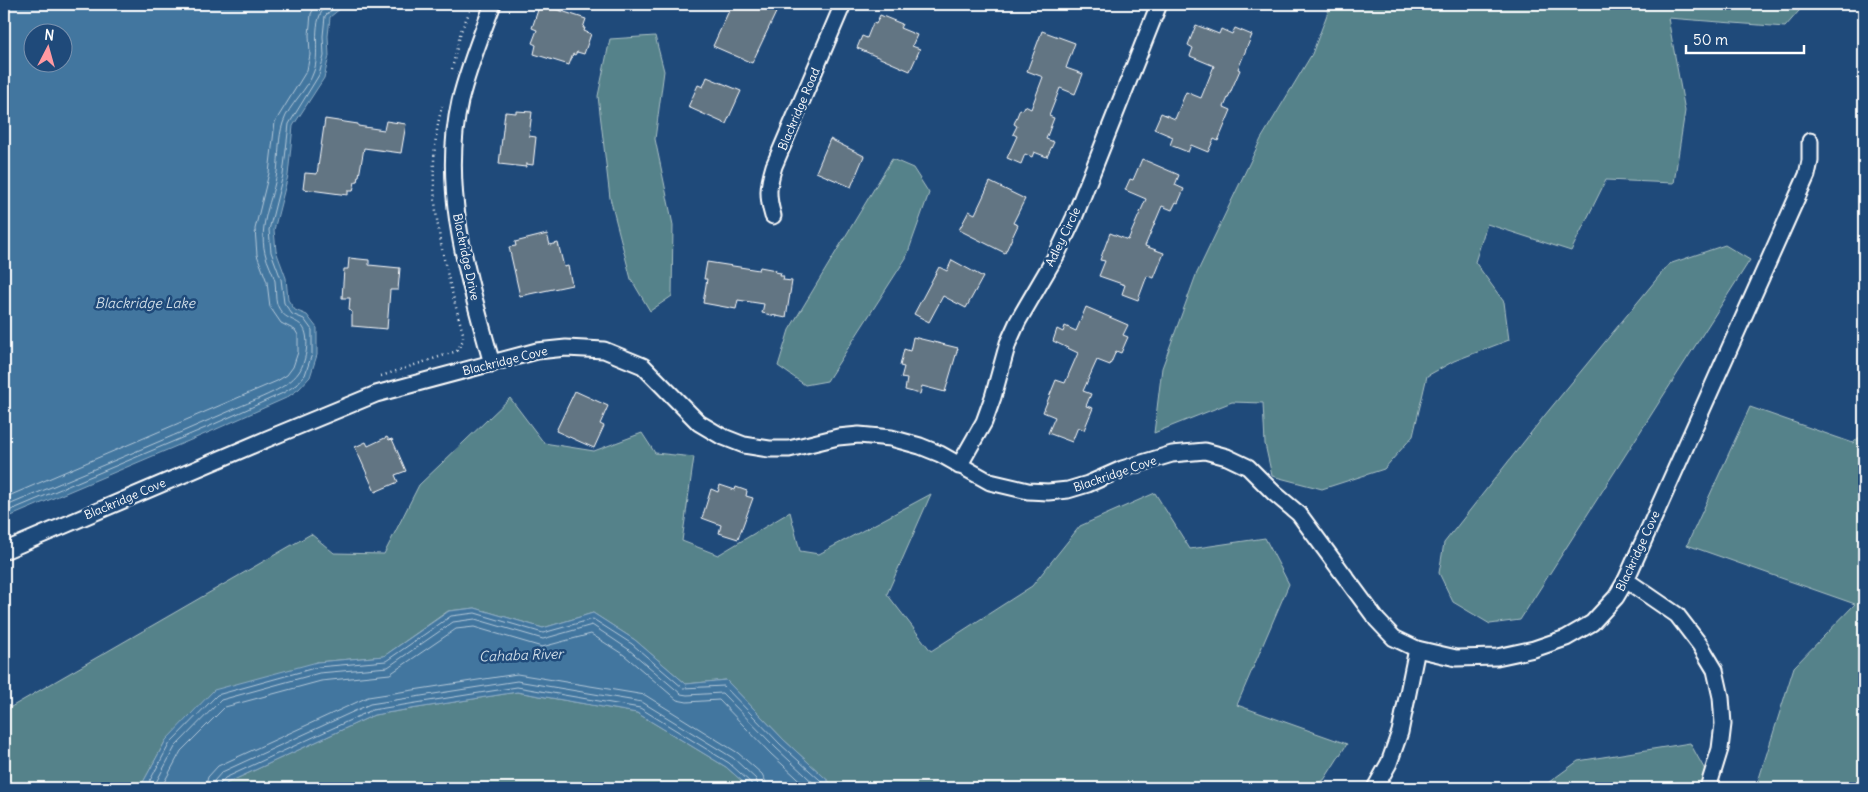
<svg xmlns="http://www.w3.org/2000/svg" width="1868" height="792" font-family="Delius,sans-serif">
<style>
.green{fill:#55828a;stroke:#aac0c4}
.water{fill:#42769f;stroke:#8eadc5;fill-rule:evenodd}
.lines{fill:none;stroke-linecap:round;stroke-linejoin:round}
.shore{stroke:#b3c8d9;stroke-width:1}
.building{fill:#627483;stroke:#fff}
.minor-casing{stroke:#fff;stroke-width:19}
.path{stroke:#fff;stroke-width:2.5;stroke-dasharray:1 4;stroke-linecap:butt}
.minor{stroke:#1f4a7a;stroke-width:15}
.labels{text-anchor:middle;stroke-width:5;stroke-linejoin:round;paint-order:stroke}
.street-label{font-size:12px;fill:#fff;stroke:#1f4a7a}
.water-label{font-size:14px;font-style:italic;fill:#d0dde7;stroke:#1f4a7a}
</style>
<rect width="100%" height="100%" fill="#1f4a7a"/>
<filter id="ink" filterUnits="userSpaceOnUse"><feTurbulence type="fractalNoise" baseFrequency=".02" numOctaves="2"/><feDisplacementMap in="SourceGraphic" scale="10" xChannelSelector="R" yChannelSelector="G"/><feConvolveMatrix kernelMatrix="1 2 1 2 8 2 1 2 1" color-interpolation-filters="sRGB"/></filter>
<g filter="url(#ink)">
<g class="green">
<polygon points="1331,4 1805,4 1785,27 1668,18 1685,111 1674,183 1606,180 1571,251 1487,224 1475,262 1504,302 1509,340 1454,361 1427,376 1413,436 1384,469 1322,489 1272,476 1265,444 1263,403 1232,402 1154,433 1162,368 1196,275 1261,139 1312,54"/>
<polygon points="655,36 664,71 655,139 673,225 672,296 650,311 631,279 610,198 598,96 610,39"/>
<polygon points="892,159 913,168 929,193 906,258 827,381 805,385 778,366 789,330"/>
<polygon points="1725,245 1750,260 1520,620 1490,624 1453,602 1439,573 1444,543 1545,415 1669,264"/>
<polygon points="510,398 544,443 594,451 642,433 655,453 694,457 682,541 718,555 790,512 800,551 819,554 931,494 887,594 931,651 1032,586 1080,526 1155,493 1190,549 1265,538 1289,584 1237,705 1347,744 1324,780 1306,788 836,788 784,740 726,680 686,684 635,640 593,613 543,628 475,608 448,611 384,656 317,662 166,740 140,788 4,788 4,711 311,534 334,553 384,554 419,485"/>
<polygon points="1750,407 1853,443 1864,433 1864,788 1756,788 1794,667 1855,604 1687,545"/>
<polygon points="517,692 637,713 726,767 750,788 223,788 227,783 374,715"/>
<polygon points="1690,743 1715,788 1541,788 1578,761"/>
</g>
<g class="water">
<path d="M4 4H346L330 17 328 36 329 56 324 78 293 126 288 176 274 230 276 251 286 278 288 300 295 310 307 315 317 328V355L310 377 299 389 286 398 212 431 4 519ZM32 32H62V62H32Z"/>
<polygon points="475,608 543,628 593,613 635,640 686,684 726,680 784,740 836,788 750,788 726,767 637,713 517,692 374,715 227,783 223,788 140,788 166,740 214,690 317,662 384,656 449,611"/>
</g>
<g class="lines">
<g class="shore">
<polyline points="4,498 277,381 287,375 293,367 298,352 298,335 295,330 281,323 270,307 267,282 257,255 255,229 269,173 275,122 307,70 310,55 309,35 311,14 316,4"/>
<path d="M4 507C79 475 155 444 230 411 250 401 286 391 299 372 306 362 311 336 302 326 294 318 283 320 277 304 275 297 276 289 275 281 273 272 267 263 265 253 258 224 273 200 277 172 279 156 278 138 283 123 289 104 308 90 314 71 321 50 309 20 328 4"/>
<polyline points="4,513 210,426 283,393 296,385 305,375 312,354 312,330 304,319 292,314 284,303 281,279 271,252 269,230 283,175 289,124 319,75 324,56 323,36 325,16 338,4"/>
<polyline points="146,788 170,743 217,695 318,667 386,661 451,616 475,613 543,633 593,619 632,644 683,688 724,686 780,744 829,788"/>
<polyline points="153,788 175,747 221,700 319,673 388,667 453,622 475,619 543,639 592,625 628,649 681,694 687,695 722,693 776,748 819,788"/>
<polyline points="161,788 181,751 225,707 321,681 390,674 456,629 474,627 542,647 591,634 624,655 677,700 687,702 719,700 771,754 808,788"/>
<polyline points="205,788 208,777 218,766 368,697 517,674 645,695 738,753 762,774 766,782 766,788"/>
<polyline points="213,788 214,781 222,772 370,704 517,681 642,702 733,758 756,779 759,788"/>
<polyline points="219,788 220,784 225,778 372,710 517,687 640,708 729,763 751,783 752,788"/>
</g>
</g>
<g class="building">
<polygon points="540,4 586,19 583,28 585,28 584,31 591,34 584,54 577,52 575,55 573,54 569,65 534,54 536,45 532,43 537,30 532,28"/>
<polygon points="732,4 780,4 752,63 713,46"/>
<polygon points="880,15 902,24 900,28 917,35 912,46 920,49 910,71 857,48 862,36 867,38 873,23 876,24"/>
<polygon points="1196,25 1219,34 1221,29 1232,34 1235,28 1252,35 1238,69 1240,70 1224,107 1231,110 1218,141 1214,139 1208,152 1191,145 1188,152 1170,145 1173,137 1154,129 1161,113 1175,119 1186,92 1201,98 1214,66 1190,56 1193,48 1188,45"/>
<polygon points="1042,31 1075,43 1066,68 1083,74 1075,94 1060,88 1049,116 1054,118 1046,139 1054,142 1047,157 1034,152 1032,157 1025,154 1021,164 1007,158 1017,136 1013,134 1017,126 1014,124 1020,109 1023,110 1025,106 1031,109 1043,77 1027,71"/>
<polygon points="707,77 741,91 726,124 688,107 698,85 703,87"/>
<polygon points="516,111 532,112 529,136 536,137 533,165 526,164 526,167 499,164 505,112 516,113"/>
<polygon points="325,119 358,124 358,126 384,130 386,121 406,124 401,153 364,148 359,176 358,176 357,182 355,182 353,191 348,191 348,195 303,189 305,173 317,174"/>
<polygon points="830,139 864,156 851,187 816,172"/>
<polygon points="1142,159 1179,175 1175,185 1184,189 1178,203 1176,202 1172,210 1162,206 1145,246 1164,253 1154,278 1147,276 1138,300 1122,294 1125,285 1099,276 1105,261 1100,260 1110,233 1128,240 1146,199 1125,190 1130,179 1133,180"/>
<polygon points="990,182 1025,199 1013,223 1018,225 1005,253 959,230 969,211 975,214"/>
<polygon points="547,234 550,245 558,243 564,267 568,266 572,285 520,296 509,247 516,246 515,242"/>
<polygon points="349,258 369,260 369,265 400,268 398,290 390,290 387,329 352,326 352,312 349,310 350,298 342,298 344,269 348,269"/>
<polygon points="952,260 983,277 966,308 943,296 929,322 914,314 939,267 947,271"/>
<polygon points="707,262 759,270 760,267 776,270 775,272 781,273 780,276 784,276 783,280 792,281 786,318 762,313 764,304 738,300 736,309 703,303 707,279 704,279"/>
<polygon points="1086,307 1128,325 1123,335 1128,337 1121,353 1116,351 1110,365 1097,360 1083,391 1091,394 1086,406 1093,408 1084,430 1078,427 1072,442 1048,433 1055,417 1043,412 1056,380 1065,383 1078,353 1053,341 1057,329 1063,332 1065,326 1076,331"/>
<polygon points="913,337 958,348 945,392 922,386 920,394 905,390 907,379 901,378 904,367 900,366 904,349 910,351"/>
<polygon points="575,391 608,406 600,424 604,426 594,448 556,431"/>
<polygon points="387,437 389,440 392,439 406,471 395,475 398,482 375,492 355,447 366,442 368,446"/>
<polygon points="720,485 735,490 736,487 747,491 746,496 753,498 738,539 719,533 721,525 702,518 711,489 718,492"/>
</g>
<g class="lines">
<g class="minor-casing">
<g id="minor">
<path d="M773 216C767 196 768 186 774 166L843 4"/>
<path d="M492 364C469 279 440 191 460 101 468 68 481 36 493 4"/>
<polyline points="959,466 984,422 993,397 1008,343 1018,321 1057,254 1074,218 1159,4"/>
<polyline points="4,551 267,439 376,394 537,351 566,348 604,350 643,366 699,423 721,436 744,445 769,449 789,449 838,437 859,435 891,438 920,446 940,454 990,482 1028,491 1048,492 1068,490 1088,484 1122,469 1172,454 1205,451 1227,457 1248,467 1274,493 1299,514 1377,620 1394,638 1417,649 1456,658 1497,657 1534,649 1566,638 1592,623 1616,597 1626,580 1807,175 1810,161 1810,141"/>
<polyline points="1626,580 1677,615 1700,645 1715,670 1721,697 1723,724 1720,749 1708,788"/>
<polyline points="1375,788 1389,763 1400,732 1417,649"/>
</g>
</g>
<g class="path">
<polyline points="452,69 461,31 473,4"/>
<path d="M381 376 457 351 463 340V333C442 257 422 184 442 106"/>
</g>
<use href="#minor" class="minor"/>
</g>
</g>
<g class="labels">
<g class="street-label">
<text transform="translate(799 109) rotate(-67)" y="4">Blackridge Road</text>
<text transform="translate(1063 237) rotate(-64)" y="4">Adley Circle</text>
<text transform="translate(466 257) rotate(78)" y="4">Blackridge Drive</text>
<text transform="translate(505 361) rotate(-14)" y="4">Blackridge Cove</text>
<text transform="translate(1115 474) rotate(-19)" y="4">Blackridge Cove</text>
<text transform="translate(125 499) rotate(-23)" y="4">Blackridge Cove</text>
<text transform="translate(1638 551) rotate(-65)" y="4">Blackridge Cove</text>
</g>
<g class="water-label">
<text x="145" y="308">Blackridge Lake</text>
<text transform="translate(521 655) rotate(-2)" y="5">Cahaba River</text>
</g>
</g>
<rect width="1868" height="792" fill="none" stroke="#1f4a7a" stroke-width="20"/>
<rect x="10" y="10" width="1848" height="772" fill="none" stroke="#fff" stroke-width="2" filter="url(#ink)"/>
<g transform="translate(48 48) rotate(6)"><circle r="24" fill="#1f4a7a" stroke="#7992af"/>
<path d="M0-4L9 19L0 12L-9 19Z" fill="#ff9aa2"/>
<text y="-8" font-size="14" font-weight="bold" text-anchor="middle" fill="#ffffff">N</text>
</g>
<path d="M1686 45v8h118v-8" fill="none" stroke="#ffffff" stroke-width="2.5"/>
<text x="1693" y="45" font-size="15" fill="#ffffff" stroke="#1f4a7a" stroke-width="4" paint-order="stroke">50 m</text>
</svg>
